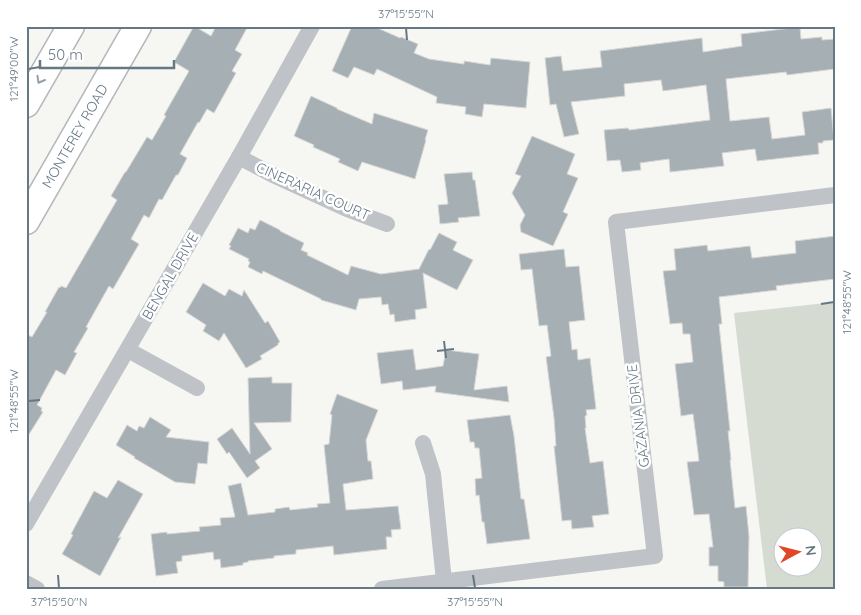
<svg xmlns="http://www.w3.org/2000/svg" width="861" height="615" font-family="Quicksand,sans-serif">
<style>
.green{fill:#d6dbd2;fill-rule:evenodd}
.building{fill:#a6afb4;stroke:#d8d7d5}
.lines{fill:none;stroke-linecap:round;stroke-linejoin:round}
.primary-casing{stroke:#b2b7bb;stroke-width:29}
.street{stroke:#bfc3c7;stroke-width:16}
.primary{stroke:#fff;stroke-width:26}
.oneway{stroke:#93a0a9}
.ticks{fill:none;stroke:#657884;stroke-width:2}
.labels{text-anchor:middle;stroke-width:5;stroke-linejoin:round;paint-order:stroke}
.street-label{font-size:14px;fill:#657884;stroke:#fff}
.neatline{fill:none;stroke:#657884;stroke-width:2}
.ticks-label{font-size:12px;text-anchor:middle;fill:#657884}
</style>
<rect width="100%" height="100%" fill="#f6f6f3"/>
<path class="green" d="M835 302V589H767L734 313ZM784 538H814V568H784Z"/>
<g class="building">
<polygon points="194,26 211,36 216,26 248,26 235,50 242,54 232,71 236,73 214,113 207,109 199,123 198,122 180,154 187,158 178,175 176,175 162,200 159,199 149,218 144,215 131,239 139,244 113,289 109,286 86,327 88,328 74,352 77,353 65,375 56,370 37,405 42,408 41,411 43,412 26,439 26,334 32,337 47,312 45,312 59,287 60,288 61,286 66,288 117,200 111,196 125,172 126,172 147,137 152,140 166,116 164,115 189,71 174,62"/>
<polygon points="352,26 373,26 400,38 401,37 418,44 414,53 429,59 464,64 464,61 490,65 491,58 530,62 526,108 484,104 482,117 465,114 466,107 436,103 437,97 377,69 374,75 354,67 348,78 332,71"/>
<polygon points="800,27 801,39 822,37 822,40 835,39 835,69 787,75 786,72 726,79 730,121 769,117 772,139 805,135 802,112 831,108 834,140 823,141 823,143 818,143 819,154 757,161 755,149 722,153 724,166 670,172 669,159 640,163 641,170 622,172 620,160 607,161 604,130 628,128 629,130 710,120 706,85 663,91 661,80 624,84 625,96 571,102 579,134 564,137 556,104 550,105 545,58 561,56 563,71 602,67 600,51 702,38 703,52 742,46 741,34"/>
<polygon points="311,96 337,108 337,109 372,124 374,113 428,130 425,140 426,140 415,179 362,162 358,171 338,162 340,159 313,147 314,145 294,136"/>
<polygon points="532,136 575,154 567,174 578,178 563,212 568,214 553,246 521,232 520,225 525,215 512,193 521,176 515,174"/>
<polygon points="472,172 473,180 475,180 480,216 458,218 459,222 440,224 438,205 448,204 444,174"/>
<polygon points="260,220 280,230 280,231 304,243 301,250 308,253 307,255 348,275 351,266 381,274 419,269 429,249 430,250 439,233 457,242 453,250 473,260 457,290 423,273 427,308 415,310 416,319 395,322 394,314 390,315 388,304 382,305 381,297 359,299 356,310 321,300 321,299 263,271 262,274 248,267 250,262 248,261 249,259 229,249 231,246 229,245 238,228 248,233 250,228 255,230"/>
<polygon points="835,236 835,279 776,286 777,290 719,297 722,324 719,324 730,431 728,431 731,460 730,460 735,508 746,506 749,536 748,587 724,587 724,582 718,581 718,566 709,566 709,547 713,547 709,514 694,515 687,462 699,461 696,437 693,414 681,416 675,364 693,362 690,334 683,334 682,323 670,324 663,271 676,270 674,249 707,245 708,251 750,246 752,258 796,253 795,241"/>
<polygon points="564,249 566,267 579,266 585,320 569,322 572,350 577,349 578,360 590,358 596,409 586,410 587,415 585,416 586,428 585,428 590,463 603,461 609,514 592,516 594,527 572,529 571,520 562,521 554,446 556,446 554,418 546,357 551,356 547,325 539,326 532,269 521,270 519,254"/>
<polygon points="203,283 225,296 229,289 242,296 244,290 265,323 268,321 280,342 278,343 278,345 260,356 262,359 246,368 224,333 219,341 203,331 206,325 186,312"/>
<polygon points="413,349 416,370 443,366 446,350 479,354 474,390 507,386 509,402 435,392 436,386 403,390 402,381 381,384 377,353"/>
<polygon points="272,377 272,383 292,383 291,422 254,423 272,449 255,461 260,468 247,478 229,452 227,454 217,439 232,428 250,454 248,378"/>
<polygon points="337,394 378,410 366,440 368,461 371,461 373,479 343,484 346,510 398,506 401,529 391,530 392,537 386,537 387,549 334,555 333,546 296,550 296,554 274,556 274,558 248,561 248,562 243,563 243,565 221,568 220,559 214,560 213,552 182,556 182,561 176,562 178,573 156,576 151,534 167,532 167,534 200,531 199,527 221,525 220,518 235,517 228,486 241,483 248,515 275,512 275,509 289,507 290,510 318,507 317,504 330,503 324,445 329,444 332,415 330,414"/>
<polygon points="510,415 514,436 521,499 524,499 530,539 487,544 484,522 482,522 479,495 476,496 475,479 482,478 479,448 475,448 474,442 470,442 467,420"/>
<polygon points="150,417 171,430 166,437 209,442 207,464 198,463 195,484 175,482 134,458 135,457 116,445 127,425 137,431 139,426 144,428"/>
<polygon points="118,480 143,494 118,538 121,537 100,576 62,554 73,535 71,534 94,491 107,498"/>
</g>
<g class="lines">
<g class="primary-casing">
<g id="primary">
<polyline points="26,104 71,26"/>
<path id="s1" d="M26 221 138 26"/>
</g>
</g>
<g class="street">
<polyline points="239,157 273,175 347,209 387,224"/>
<polyline points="128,350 197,388"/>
<polyline points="423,443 433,474 444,581"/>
<polyline points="26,524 239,157 312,26"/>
<polyline points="26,583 37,589"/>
<polyline points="382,589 655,556 616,222 835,195"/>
</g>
<use href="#primary" class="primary"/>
</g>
<defs><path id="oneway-chevron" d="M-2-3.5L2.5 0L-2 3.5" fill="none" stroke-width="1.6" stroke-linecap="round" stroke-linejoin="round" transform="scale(1.25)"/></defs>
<use class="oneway" href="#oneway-chevron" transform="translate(40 80) rotate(120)"/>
<path class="ticks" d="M406 28 407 40M28 69 40 67M821 304 834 302M444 341 446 358M437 351 454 349M28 401 40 400M58 575 59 588M473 575 475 588"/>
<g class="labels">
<g class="street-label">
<text dy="5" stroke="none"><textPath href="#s1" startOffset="98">MONTEREY ROAD</textPath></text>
<text transform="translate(313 191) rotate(24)" y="5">CINERARIA COURT</text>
<text transform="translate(170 276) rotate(-60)" y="5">BENGAL DRIVE</text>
<text transform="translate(638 416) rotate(-97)" y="5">GAZANIA DRIVE</text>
</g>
</g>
<rect width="861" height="615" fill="none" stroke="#ffffff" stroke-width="55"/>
<g transform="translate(798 552) rotate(83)"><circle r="24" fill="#ffffff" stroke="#c1c9ce"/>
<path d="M0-4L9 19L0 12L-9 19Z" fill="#e24627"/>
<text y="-8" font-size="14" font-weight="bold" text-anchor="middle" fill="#657884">N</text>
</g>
<path d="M40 60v8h134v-8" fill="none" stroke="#657884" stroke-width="2.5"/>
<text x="48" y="60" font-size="15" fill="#657884" stroke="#ffffff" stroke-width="4" paint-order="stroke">50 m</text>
<rect x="28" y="28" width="806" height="560" class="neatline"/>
<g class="ticks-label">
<text x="406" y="18">37°15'55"N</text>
<text transform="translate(14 69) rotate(-90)" y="4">121°49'00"W</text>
<text transform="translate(847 302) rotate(-90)" y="4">121°48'55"W</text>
<text transform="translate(14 401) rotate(-90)" y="4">121°48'55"W</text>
<text x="59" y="606">37°15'50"N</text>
<text x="475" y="606">37°15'55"N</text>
</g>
</svg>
